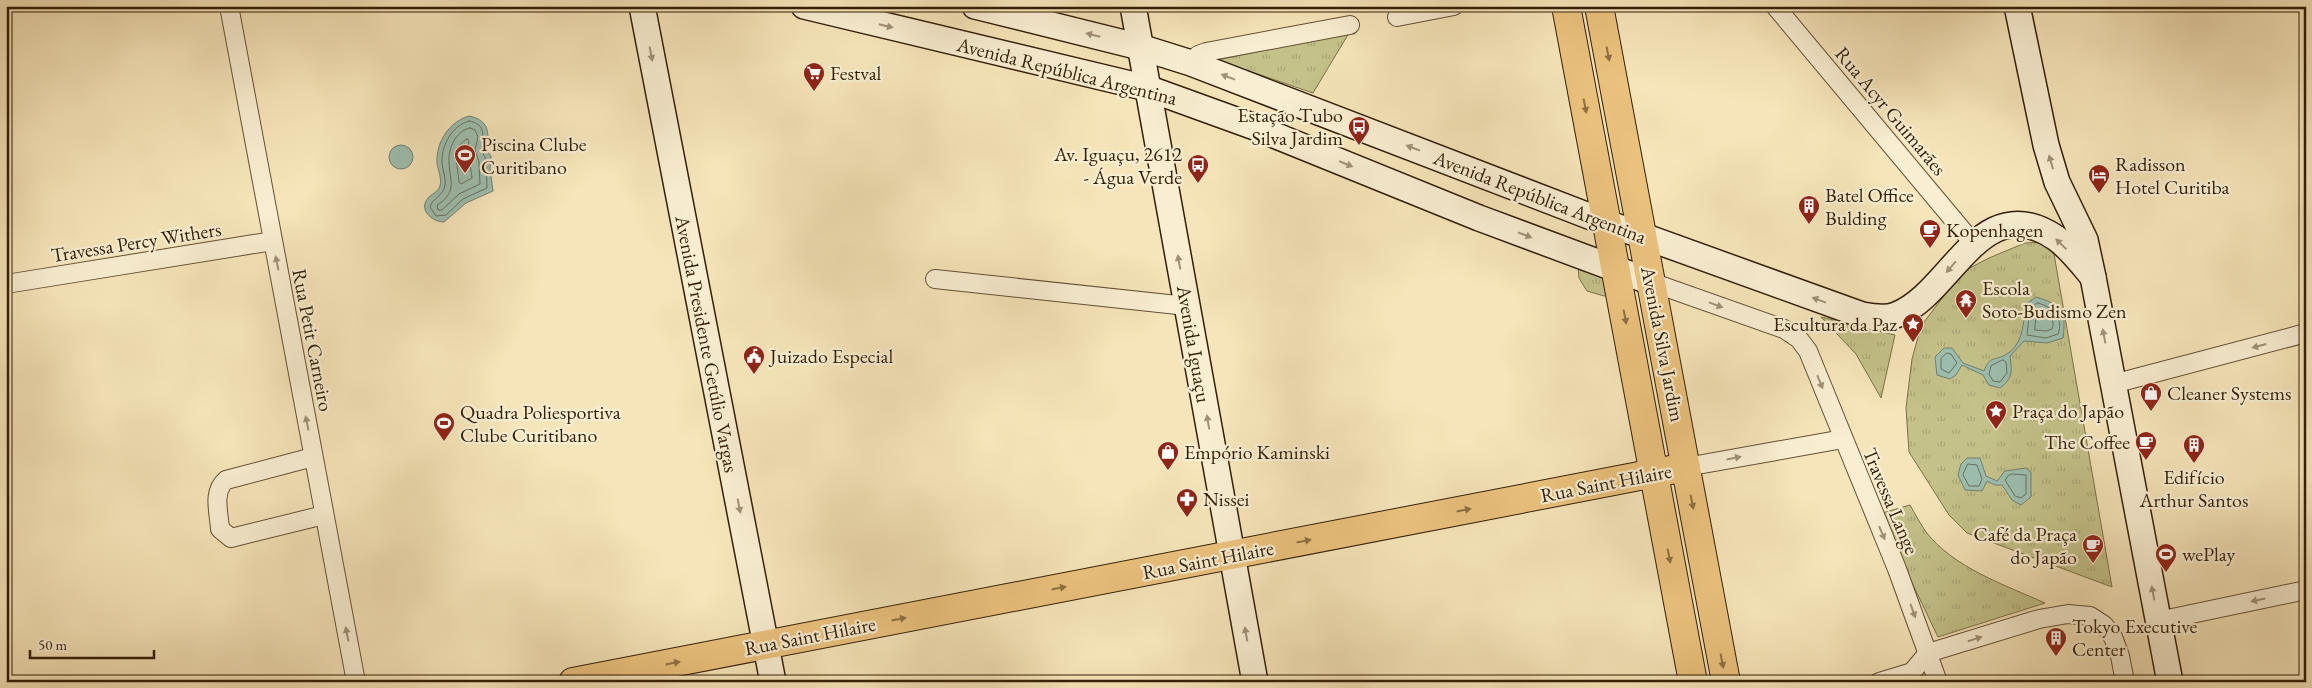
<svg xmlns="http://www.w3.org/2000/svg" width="2312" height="688" font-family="'EB Garamond',serif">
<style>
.grass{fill:url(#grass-tufts);stroke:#7c7048}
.water{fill:#9dbfb1;stroke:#737f6d}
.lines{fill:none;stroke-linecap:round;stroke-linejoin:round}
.shore{stroke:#686f5c;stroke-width:1}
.street-casing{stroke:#645034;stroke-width:20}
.secondary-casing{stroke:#331f07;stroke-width:28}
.primary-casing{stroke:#331f07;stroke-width:30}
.street{stroke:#f9eed2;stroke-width:18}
.secondary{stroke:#f9eed2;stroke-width:25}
.primary{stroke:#ebc27d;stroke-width:28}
.oneway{fill:#a09177}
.oneway2{fill:#8f7042}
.labels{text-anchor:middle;stroke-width:4.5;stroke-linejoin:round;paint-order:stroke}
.street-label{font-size:20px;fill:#331f07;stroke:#f9eed2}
.poi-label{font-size:20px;fill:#331f07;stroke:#f9eed2;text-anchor:start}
</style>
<defs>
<pattern id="grass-tufts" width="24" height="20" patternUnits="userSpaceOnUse" patternTransform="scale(1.25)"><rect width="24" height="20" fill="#c4c28a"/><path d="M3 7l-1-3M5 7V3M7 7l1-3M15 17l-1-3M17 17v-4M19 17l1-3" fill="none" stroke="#a9a676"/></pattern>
</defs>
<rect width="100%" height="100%" fill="#f6e5ba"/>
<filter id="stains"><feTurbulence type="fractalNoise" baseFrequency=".004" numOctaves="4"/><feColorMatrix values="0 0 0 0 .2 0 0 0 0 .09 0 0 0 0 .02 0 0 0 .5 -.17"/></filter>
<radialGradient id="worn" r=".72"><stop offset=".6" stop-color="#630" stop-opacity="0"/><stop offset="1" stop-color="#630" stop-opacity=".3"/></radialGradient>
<g class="grass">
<polygon points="1349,33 1313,93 1217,60"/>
<polygon points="2044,242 2054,254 2112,587 1967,533 1949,515 1909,452 1906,408 1912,359 1921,326 1962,272 1989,258 2025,243"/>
<polygon points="1578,267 1607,278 1612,295 1604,296 1587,291 1579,278"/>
<polygon points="1821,317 1895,335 1881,398 1856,354"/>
<path d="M1910 505C1915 514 1920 523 1926 532 1954 568 2005 585 2045 603L1938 637 1879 514Z"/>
</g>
<g class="water">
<path d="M469 116C489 120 490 133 486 150L491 156 490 169 493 191 466 203 444 222C432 222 417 209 429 197 433 193 438 192 440 186 442 179 438 170 437 163 436 142 449 122 469 116Z"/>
<circle cx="401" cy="157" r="12"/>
<path d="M2036 297C2060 304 2067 312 2063 338L2047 343 2024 341 2010 356C2012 370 2013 379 2000 388L1989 385 1983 375 1962 365 1956 375 1950 379 1937 375 1935 357 1944 348H1952L1963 363 1984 371C1991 354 1994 362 2007 354 2024 343 2023 322 2026 304Z"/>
<polygon points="1967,458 1980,458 1986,476 1997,481 2005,471 2026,468 2031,472 2031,497 2021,505 2012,500 2002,485 1995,485 1987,481 1982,491 1965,490 1958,475 1961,464"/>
</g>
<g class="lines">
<g class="shore">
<path d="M469 121C487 124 483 137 481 150L486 159 487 188 463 199 446 215 436 216 430 207C432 198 444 196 445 185 446 177 442 169 442 161 442 144 452 126 469 121Z"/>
<path d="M470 128 475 130 478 137 475 150 479 162 480 184 459 194 442 210H438L437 205C444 201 450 195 451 187 452 179 449 171 449 163 448 149 455 131 470 128Z"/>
<path d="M467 139 469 141C466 154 471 166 472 178L461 184 459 182C458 168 451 147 467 139Z"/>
<path d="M2038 303C2053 307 2064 318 2058 334L2046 338 2027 335 2030 308Z"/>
<path d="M2037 310C2047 310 2056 319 2052 329L2046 331 2035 330Z"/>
<polygon points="1947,353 1951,354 1957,363 1949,373 1941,369 1941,359"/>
<polygon points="2003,360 2006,362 2007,373 2000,382 1993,381 1989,374 1991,366"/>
<polygon points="1968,464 1977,465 1982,479 1979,486 1969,486 1963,475"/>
<polygon points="2012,474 2026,475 2026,494 2021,498 2015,496 2005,480 2008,476"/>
</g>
<g class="street-casing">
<g id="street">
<polyline points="229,6 356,682"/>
<polyline points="1775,6 1973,243"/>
<polyline points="1397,17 1454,6"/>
<polyline points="1191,63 1198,55 1206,52 1350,25"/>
<polyline points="935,279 1187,306"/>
<polyline points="1651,282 1784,329 1799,339 1808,351 1897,569 1938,682"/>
<polyline points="6,284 273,241"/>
<polyline points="2113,384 2306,333"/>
<path d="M313 457 226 480C212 492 219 512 220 529L231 538 324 515"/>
<polyline points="1686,467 1843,439"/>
<polyline points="2158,621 2306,590"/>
<polyline points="1879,682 1912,672 1928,653 2039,619 2068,614 2090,616 2104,625 2113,637 2120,656 2125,682"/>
</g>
</g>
<g class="secondary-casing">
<g id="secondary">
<polyline points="642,6 773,682"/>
<polyline points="804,6 1147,88 1252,126 1479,218 1651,282"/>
<path d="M975 6 1140 47 1191 63 1607 223 1862 315C1873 317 1886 319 1896 315 1952 294 1980 187 2056 238 2070 248 2082 264 2093 277"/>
<polyline points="1133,6 1255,682"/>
<polyline points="2017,6 2046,145 2057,182 2085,240 2093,277 2170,682"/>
</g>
</g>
<g class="primary-casing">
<g id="primary">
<polyline points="1566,6 1693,682"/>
<polyline points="1599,6 1726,682"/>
<polyline points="573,682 1686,467"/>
</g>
</g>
<use href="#street" class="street"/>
<use href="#secondary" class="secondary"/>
<use href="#primary" class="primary"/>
</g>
<defs><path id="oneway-solid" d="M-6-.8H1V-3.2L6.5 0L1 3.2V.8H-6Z" transform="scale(1.25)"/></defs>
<g class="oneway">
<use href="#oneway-solid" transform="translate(886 26) rotate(13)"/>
<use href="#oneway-solid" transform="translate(1093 35) rotate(-166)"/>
<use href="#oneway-solid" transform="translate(651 54) rotate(79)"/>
<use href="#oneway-solid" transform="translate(1228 77) rotate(-159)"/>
<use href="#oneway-solid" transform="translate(1413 148) rotate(-159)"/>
<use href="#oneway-solid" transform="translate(2051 162) rotate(-106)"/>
<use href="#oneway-solid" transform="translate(1346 164) rotate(22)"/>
<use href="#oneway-solid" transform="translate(1525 235) rotate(21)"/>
<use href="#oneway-solid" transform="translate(2061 244) rotate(-136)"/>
<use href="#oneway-solid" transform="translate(1179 262) rotate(-100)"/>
<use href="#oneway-solid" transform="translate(277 263) rotate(-101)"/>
<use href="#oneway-solid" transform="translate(1951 267) rotate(131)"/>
<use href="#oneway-solid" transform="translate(1819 300) rotate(-160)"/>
<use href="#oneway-solid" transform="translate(1716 305) rotate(20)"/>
<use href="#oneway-solid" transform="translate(2104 336) rotate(-101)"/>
<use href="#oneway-solid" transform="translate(2259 346) rotate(165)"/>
<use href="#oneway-solid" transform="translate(1820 382) rotate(68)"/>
<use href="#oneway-solid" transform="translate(1208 422) rotate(-100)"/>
<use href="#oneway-solid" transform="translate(307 423) rotate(-101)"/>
<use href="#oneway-solid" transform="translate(1734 458) rotate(-11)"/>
<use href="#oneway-solid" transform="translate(739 506) rotate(79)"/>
<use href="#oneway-solid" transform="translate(1882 533) rotate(67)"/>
<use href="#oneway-solid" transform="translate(2153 593) rotate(-101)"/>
<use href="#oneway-solid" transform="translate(2258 600) rotate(168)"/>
<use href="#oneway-solid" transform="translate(1913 611) rotate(70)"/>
<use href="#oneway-solid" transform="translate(347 634) rotate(-101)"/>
<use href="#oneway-solid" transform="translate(1246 634) rotate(-100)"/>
<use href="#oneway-solid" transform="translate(1975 639) rotate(-17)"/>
</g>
<g class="oneway2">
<use href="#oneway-solid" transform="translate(1608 54) rotate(79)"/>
<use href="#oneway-solid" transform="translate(1585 106) rotate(79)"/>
<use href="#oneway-solid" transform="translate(1625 317) rotate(79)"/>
<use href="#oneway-solid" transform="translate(1692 502) rotate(79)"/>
<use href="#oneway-solid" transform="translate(1464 510) rotate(-11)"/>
<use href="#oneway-solid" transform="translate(1304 541) rotate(-11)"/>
<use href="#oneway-solid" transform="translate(1669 556) rotate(79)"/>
<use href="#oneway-solid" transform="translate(1059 588) rotate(-11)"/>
<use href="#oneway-solid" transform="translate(899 619) rotate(-11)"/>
<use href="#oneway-solid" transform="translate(1722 661) rotate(79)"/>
<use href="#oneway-solid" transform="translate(673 663) rotate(-11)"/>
</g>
<defs>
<g id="supermarket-pin" transform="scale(1.125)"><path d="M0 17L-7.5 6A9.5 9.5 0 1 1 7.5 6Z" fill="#8f2418" stroke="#f9eed2"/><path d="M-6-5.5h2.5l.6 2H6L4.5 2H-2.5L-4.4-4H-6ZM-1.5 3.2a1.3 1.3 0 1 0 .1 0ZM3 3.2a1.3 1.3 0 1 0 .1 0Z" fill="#fff"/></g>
<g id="bus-pin" transform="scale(1.125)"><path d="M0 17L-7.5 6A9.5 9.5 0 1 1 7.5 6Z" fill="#8f2418" stroke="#f9eed2"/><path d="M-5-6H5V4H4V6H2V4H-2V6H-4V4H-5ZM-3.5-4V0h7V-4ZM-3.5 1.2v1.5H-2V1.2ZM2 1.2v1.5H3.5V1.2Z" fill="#fff"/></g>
<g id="stadium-pin" transform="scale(1.125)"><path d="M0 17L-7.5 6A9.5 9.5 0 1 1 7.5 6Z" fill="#8f2418" stroke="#f9eed2"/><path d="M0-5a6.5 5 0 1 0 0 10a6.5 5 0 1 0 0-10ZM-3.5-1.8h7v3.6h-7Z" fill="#fff"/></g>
<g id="hotel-pin" transform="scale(1.125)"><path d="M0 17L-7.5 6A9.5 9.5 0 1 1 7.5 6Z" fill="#8f2418" stroke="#f9eed2"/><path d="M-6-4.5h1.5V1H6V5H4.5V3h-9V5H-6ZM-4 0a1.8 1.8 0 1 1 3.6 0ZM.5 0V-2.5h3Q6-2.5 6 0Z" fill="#fff"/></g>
<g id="building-pin" transform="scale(1.125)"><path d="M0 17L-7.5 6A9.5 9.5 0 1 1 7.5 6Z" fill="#8f2418" stroke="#f9eed2"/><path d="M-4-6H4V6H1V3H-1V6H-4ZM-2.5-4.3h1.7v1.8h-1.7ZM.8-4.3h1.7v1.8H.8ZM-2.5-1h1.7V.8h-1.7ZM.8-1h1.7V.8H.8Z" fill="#fff"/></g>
<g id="cafe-pin" transform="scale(1.125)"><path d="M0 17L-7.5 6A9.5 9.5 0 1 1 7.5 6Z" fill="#8f2418" stroke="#f9eed2"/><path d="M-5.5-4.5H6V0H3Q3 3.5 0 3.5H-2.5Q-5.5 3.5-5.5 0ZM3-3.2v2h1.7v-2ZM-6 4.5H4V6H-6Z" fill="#fff"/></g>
<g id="temple-pin" transform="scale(1.125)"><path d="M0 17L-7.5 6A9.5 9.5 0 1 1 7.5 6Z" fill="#8f2418" stroke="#f9eed2"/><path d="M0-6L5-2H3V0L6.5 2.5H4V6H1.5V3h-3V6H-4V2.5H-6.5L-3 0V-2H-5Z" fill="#fff"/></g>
<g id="sight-pin" transform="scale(1.125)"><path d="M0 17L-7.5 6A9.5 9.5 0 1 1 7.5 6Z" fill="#8f2418" stroke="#f9eed2"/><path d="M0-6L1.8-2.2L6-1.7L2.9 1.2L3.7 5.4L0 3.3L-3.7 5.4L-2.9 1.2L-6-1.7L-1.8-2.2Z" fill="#fff"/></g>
<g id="civic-pin" transform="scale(1.125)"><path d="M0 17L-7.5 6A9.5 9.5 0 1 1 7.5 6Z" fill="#8f2418" stroke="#f9eed2"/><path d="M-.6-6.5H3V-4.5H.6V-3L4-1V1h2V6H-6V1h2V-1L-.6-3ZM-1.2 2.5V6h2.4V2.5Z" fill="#fff"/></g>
<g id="shop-pin" transform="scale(1.125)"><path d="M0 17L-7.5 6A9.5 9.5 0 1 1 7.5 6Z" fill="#8f2418" stroke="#f9eed2"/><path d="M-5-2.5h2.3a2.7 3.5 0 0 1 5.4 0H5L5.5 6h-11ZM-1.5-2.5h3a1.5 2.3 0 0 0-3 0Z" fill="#fff"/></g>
<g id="pharmacy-pin" transform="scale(1.125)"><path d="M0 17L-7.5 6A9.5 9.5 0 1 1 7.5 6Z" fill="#8f2418" stroke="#f9eed2"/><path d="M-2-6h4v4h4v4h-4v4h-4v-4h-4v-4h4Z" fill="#fff"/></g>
</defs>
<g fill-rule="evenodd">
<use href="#supermarket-pin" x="814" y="73"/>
<use href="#bus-pin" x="1359" y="127"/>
<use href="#stadium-pin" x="465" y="155"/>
<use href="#bus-pin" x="1198" y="165"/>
<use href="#hotel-pin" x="2099" y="175"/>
<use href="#building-pin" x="1809" y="206"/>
<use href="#cafe-pin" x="1930" y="230"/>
<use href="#temple-pin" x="1966" y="300"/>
<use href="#sight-pin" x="1913" y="324"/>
<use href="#civic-pin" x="754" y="356"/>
<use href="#shop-pin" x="2151" y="393"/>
<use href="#sight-pin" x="1996" y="411"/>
<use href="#stadium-pin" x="444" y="423"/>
<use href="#cafe-pin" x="2146" y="442"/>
<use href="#building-pin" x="2194" y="445"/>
<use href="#shop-pin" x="1168" y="452"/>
<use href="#pharmacy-pin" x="1187" y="499"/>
<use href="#cafe-pin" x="2093" y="545"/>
<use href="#stadium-pin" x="2166" y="554"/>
<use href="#building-pin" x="2056" y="638"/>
</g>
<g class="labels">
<g class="street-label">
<text transform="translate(1067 71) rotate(14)" y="7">Avenida República Argentina</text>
<text transform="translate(1891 111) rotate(50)" y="7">Rua Acyr Guimarães</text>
<text transform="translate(1540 197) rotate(21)" y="7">Avenida República Argentina</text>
<text transform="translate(136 242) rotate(-9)" y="7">Travessa Percy Withers</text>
<text transform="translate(313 340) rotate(79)" y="7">Rua Petit Carneiro</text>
<text transform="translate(707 344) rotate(79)" y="7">Avenida Presidente Getúlio Vargas</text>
<text transform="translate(1194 344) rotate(80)" y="7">Avenida Iguaçu</text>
<text transform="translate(1663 344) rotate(79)" y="7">Avenida Silva Jardim</text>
<text transform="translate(1606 483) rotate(-11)" y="7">Rua Saint Hilaire</text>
<text transform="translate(1891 501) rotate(67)" y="7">Travessa Lange</text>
<text transform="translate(1208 560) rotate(-11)" y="7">Rua Saint Hilaire</text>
<text transform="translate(810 636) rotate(-11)" y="7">Rua Saint Hilaire</text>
</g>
<g class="poi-label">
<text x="830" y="80">Festval</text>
<text x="1343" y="122" text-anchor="end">Estação Tubo<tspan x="1343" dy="23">Silva Jardim</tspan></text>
<text x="481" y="151">Piscina Clube<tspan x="481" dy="23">Curitibano</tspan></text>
<text x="1182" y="161" text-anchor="end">Av. Iguaçu, 2612<tspan x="1182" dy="23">- Água Verde</tspan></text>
<text x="2115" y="171">Radisson<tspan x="2115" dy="23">Hotel Curitiba</tspan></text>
<text x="1825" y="202">Batel Office<tspan x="1825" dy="23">Bulding</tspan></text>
<text x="1946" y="237">Kopenhagen</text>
<text x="1982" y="295">Escola<tspan x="1982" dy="23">Soto-Budismo Zen</tspan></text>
<text x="1897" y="331" text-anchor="end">Escultura da Paz</text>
<text x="770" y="363">Juizado Especial</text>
<text x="2167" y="400">Cleaner Systems</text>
<text x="2012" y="418">Praça do Japão</text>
<text x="460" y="419">Quadra Poliesportiva<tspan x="460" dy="23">Clube Curitibano</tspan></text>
<text x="2130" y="449" text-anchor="end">The Coffee</text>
<text x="1184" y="459">Empório Kaminski</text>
<text x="2194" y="484" text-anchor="middle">Edifício<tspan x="2194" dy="23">Arthur Santos</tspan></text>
<text x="1203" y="506">Nissei</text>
<text x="2077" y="541" text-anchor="end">Café da Praça<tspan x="2077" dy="23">do Japão</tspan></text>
<text x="2182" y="561">wePlay</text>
<text x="2072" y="633">Tokyo Executive<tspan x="2072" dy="23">Center</tspan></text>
</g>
</g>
<rect width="2312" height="688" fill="none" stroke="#f6e5ba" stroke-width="25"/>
<rect x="8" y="8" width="2297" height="673" fill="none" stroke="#331f07" stroke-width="2.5"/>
<rect x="12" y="12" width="2287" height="663" fill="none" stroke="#331f07"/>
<path d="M30 650v8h124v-8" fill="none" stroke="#331f07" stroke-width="2.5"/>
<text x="38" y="650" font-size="15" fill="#331f07" stroke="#f9eed2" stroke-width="4" paint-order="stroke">50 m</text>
<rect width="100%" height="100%" filter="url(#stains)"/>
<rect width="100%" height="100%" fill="url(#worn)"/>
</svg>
